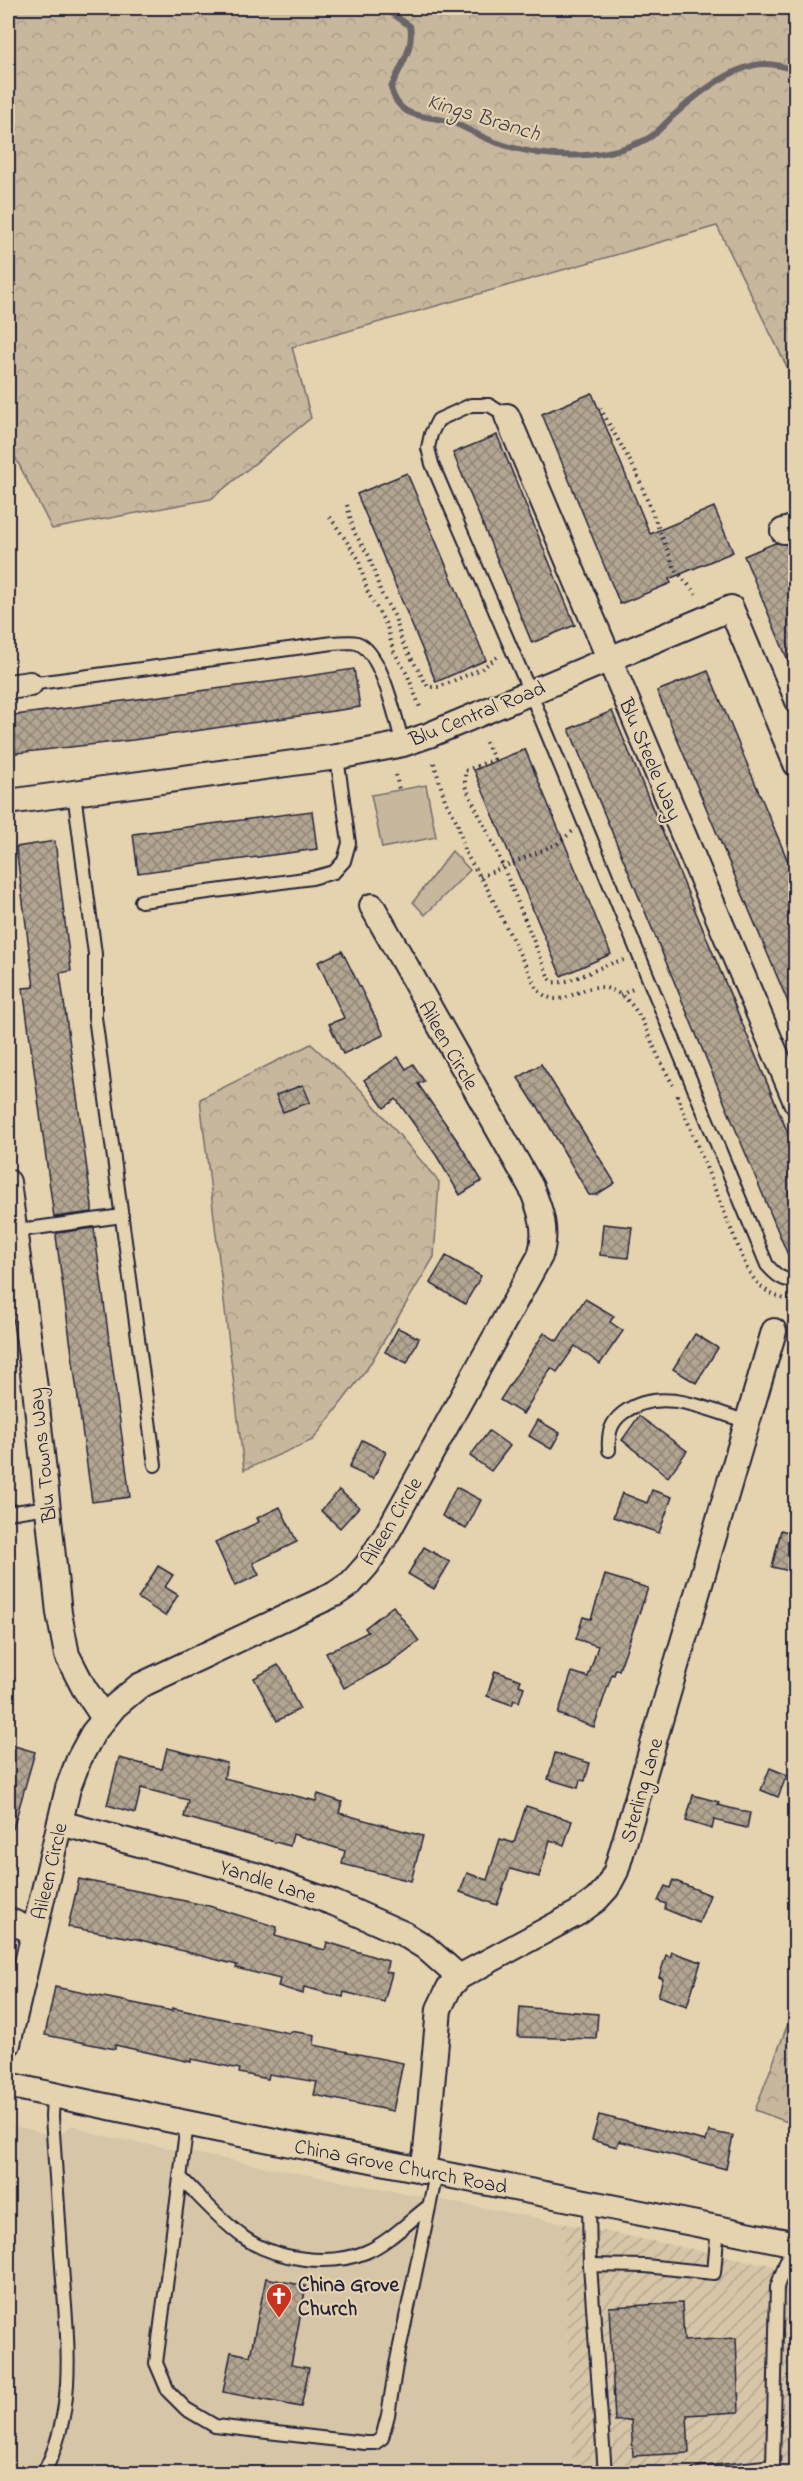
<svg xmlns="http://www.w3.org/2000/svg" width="803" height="2481" font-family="'Indie Flower',sans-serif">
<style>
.built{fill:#d6c5a7}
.industrial{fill:url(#industrial-furrows)}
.forest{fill:url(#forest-crowns);stroke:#746c6c;stroke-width:1.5}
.pitch{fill:#c6b79d;stroke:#746c6c;stroke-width:1.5}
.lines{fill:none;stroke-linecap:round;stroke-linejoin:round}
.stream{stroke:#6b6567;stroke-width:6}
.building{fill:url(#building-cross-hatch);stroke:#22223b;stroke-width:1.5}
.lane-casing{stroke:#22223b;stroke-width:16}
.street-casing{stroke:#22223b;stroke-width:28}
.path{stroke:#22223b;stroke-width:4;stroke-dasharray:1.5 4.5;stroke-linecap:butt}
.lane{stroke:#e5d3b0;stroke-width:12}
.street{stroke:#e5d3b0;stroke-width:24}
.labels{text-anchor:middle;stroke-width:4.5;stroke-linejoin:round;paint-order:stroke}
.street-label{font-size:21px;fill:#22223b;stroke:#e5d3b0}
.poi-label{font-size:21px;font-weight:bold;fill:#22223b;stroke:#e5d3b0;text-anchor:start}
.water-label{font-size:22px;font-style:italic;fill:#403e4e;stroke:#e5d3b0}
</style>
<defs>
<pattern id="industrial-furrows" width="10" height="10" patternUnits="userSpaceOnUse" patternTransform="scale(1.5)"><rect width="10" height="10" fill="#d6c5a7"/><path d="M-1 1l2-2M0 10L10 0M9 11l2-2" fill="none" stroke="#b7a991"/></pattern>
<pattern id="forest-crowns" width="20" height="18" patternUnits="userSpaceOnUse" patternTransform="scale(1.5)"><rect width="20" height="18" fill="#c6b79d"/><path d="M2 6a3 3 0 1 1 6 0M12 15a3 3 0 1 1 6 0" fill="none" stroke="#aa9d88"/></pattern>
<pattern id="building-cross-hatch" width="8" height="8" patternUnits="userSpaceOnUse" patternTransform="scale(1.5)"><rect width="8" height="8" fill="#b2a591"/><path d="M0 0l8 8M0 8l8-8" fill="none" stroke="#908678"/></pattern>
</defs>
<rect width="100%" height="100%" fill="#e5d3b0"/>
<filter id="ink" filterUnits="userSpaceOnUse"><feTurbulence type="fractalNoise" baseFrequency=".0167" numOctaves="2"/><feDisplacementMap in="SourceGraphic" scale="12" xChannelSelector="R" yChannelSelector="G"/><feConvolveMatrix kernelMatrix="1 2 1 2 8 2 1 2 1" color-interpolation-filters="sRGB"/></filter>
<g filter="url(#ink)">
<polygon class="built" points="10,2124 57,2137 72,2125 98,2135 563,2223 573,2473 8,2474 8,2135"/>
<polygon class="industrial" points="563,2223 795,2270 795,2473 573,2473"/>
<g class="forest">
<polygon points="8,8 795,8 795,383 717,226 292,347 311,418 211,499 52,529 11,449 11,341 8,341"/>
<polygon points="311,1044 362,1091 439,1182 434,1257 367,1369 313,1440 244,1470 200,1099"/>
<polygon points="795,2005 795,2125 755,2110"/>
</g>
<g class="pitch">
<polygon points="426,785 436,837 382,848 371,795"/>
<polygon points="452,851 470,870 425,915 413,902"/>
</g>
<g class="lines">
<path class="stream" d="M384 8 410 26C415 48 399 68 391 88 400 123 428 113 454 123 468 129 481 137 495 142 542 159 601 162 647 139 657 134 666 122 674 115 696 95 726 71 755 65 768 62 784 66 796 71"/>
</g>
<g class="building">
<polygon points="592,393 650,534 714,507 733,552 669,579 671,583 620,604 542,414"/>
<polygon points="497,435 575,625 532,643 453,453"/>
<polygon points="407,473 486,660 436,682 357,494"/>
<polygon points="775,543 788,544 795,563 795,677 744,556"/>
<polygon points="354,669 360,707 133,740 8,754 8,716 276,681"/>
<polygon points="708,671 795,878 795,1019 657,691"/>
<polygon points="612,711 795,1150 795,1272 569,729"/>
<polygon points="525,749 611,954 561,976 474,770"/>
<polygon points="312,811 317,849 138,873 133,834"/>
<polygon points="55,841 71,971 60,973 92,1206 92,1212 54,1217 23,988 34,987 16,847"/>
<polygon points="342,951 384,1035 343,1054 329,1024 344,1018 318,962"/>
<polygon points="398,1057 406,1069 413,1064 424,1081 418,1084 459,1143 482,1181 460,1195 436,1155 396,1099 384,1108 364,1080"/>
<polygon points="541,1064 615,1183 596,1195 589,1195 537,1105 536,1106 518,1078"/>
<polygon points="303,1085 310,1102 283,1112 276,1095"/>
<polygon points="603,1224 632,1227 628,1258 600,1255"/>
<polygon points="94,1228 130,1497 92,1502 56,1236 57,1233"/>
<polygon points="446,1256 481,1276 465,1304 430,1283"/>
<polygon points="585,1299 614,1316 610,1322 623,1331 600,1364 575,1346 557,1372 551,1368 523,1414 500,1400 544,1333 557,1341"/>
<polygon points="398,1328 419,1338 407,1363 385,1352"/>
<polygon points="695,1334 718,1348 696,1383 673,1369"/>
<polygon points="639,1416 687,1451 668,1477 622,1440"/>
<polygon points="538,1420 560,1433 551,1449 529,1436"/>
<polygon points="489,1431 510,1446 491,1471 470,1456"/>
<polygon points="362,1440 386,1452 373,1479 349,1468"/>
<polygon points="456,1487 481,1500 466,1529 442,1516"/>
<polygon points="339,1490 359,1507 340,1528 321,1511"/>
<polygon points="652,1490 672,1497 659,1533 613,1517 622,1493 647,1503"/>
<polygon points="280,1507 297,1542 253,1563 259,1575 235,1586 215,1542 259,1522 257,1518"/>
<polygon points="781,1530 795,1534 794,1572 772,1567"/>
<polygon points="424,1547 450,1562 434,1589 408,1574"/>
<polygon points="158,1566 173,1575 165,1587 178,1595 165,1616 138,1598"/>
<polygon points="605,1575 648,1588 619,1670 616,1669 614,1675 612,1674 594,1727 558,1714 572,1672 588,1677 598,1646 576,1639 583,1617 591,1619"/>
<polygon points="393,1606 419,1641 387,1665 344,1688 326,1653 368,1632 365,1628"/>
<polygon points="278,1665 286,1675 292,1694 300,1709 277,1721 254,1678"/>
<polygon points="495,1671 521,1680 519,1685 524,1687 519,1702 514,1700 512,1705 487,1696"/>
<polygon points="8,1744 35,1752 13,1829 8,1828"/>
<polygon points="167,1748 227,1763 224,1778 316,1801 318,1794 342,1802 339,1813 423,1836 411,1881 342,1864 345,1851 293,1834 290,1846 184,1817 188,1800 141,1788 135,1813 107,1805 119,1758 162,1769"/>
<polygon points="555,1753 590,1763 585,1781 580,1780 578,1788 548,1779"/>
<polygon points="770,1768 787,1775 778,1797 761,1790"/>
<polygon points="693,1795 719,1802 718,1805 750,1813 747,1828 714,1820 712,1829 686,1821"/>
<polygon points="526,1806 572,1821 564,1845 550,1840 539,1877 510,1869 497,1905 460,1892 467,1873 487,1880 500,1839 514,1843"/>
<polygon points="79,1879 209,1906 277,1927 275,1936 325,1950 327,1942 388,1961 386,1972 392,1973 384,2002 344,1992 343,1997 304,1987 303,1994 278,1986 280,1979 236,1968 237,1965 137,1939 68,1927"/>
<polygon points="673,1880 710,1895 699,1923 665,1909 666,1904 658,1901 665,1886 670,1888"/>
<polygon points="672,1952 701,1962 687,2006 658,1996 663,1979 659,1977 666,1955 670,1957"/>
<polygon points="55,1987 172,2011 172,2008 289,2033 290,2031 315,2035 314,2045 403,2063 393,2111 314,2095 317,2082 269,2074 268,2079 239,2073 240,2069 191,2059 191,2062 115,2045 115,2049 45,2035"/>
<polygon points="520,2007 598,2014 596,2039 518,2037"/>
<polygon points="599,2115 706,2141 709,2131 733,2136 726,2169 619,2141 617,2147 592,2140"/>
<polygon points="266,2278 306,2286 291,2365 309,2368 301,2407 223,2392 231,2352 250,2356"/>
<polygon points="682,2303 684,2341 736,2338 739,2412 687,2415 689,2453 633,2456 631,2420 615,2421 609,2307"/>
</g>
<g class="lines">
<g class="lane-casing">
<g id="lane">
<path d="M507 416 489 405H471L438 420 431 434 428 448 432 464 530 692 767 1265C775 1274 783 1282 796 1280"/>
<path d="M30 684 333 643C340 643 351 641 357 643 382 651 396 721 403 744"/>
<polyline points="74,793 95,954 95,1017 155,1465"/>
<polyline points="141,901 312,878 334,872 344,861 349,843 337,757"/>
<polyline points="14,1231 122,1216"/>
<path d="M609 1450C608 1434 610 1423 623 1413 661 1385 708 1410 748 1422"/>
<polyline points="8,1513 48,1507"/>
<polyline points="187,2124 156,2363 168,2391 186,2409 215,2426 365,2443 375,2443 382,2438 388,2415 396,2365 436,2174"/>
<path d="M180 2177C200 2197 220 2220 243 2237 275 2260 330 2267 366 2252 389 2242 409 2221 429 2206"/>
<polyline points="589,2203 590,2265"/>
<path d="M43 2474C78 2410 67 2337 62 2267 59 2217 55 2167 52 2117L53 2095"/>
<polyline points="605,2474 590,2265 645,2266 714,2273 718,2226"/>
<polyline points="698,2474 773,2466 777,2287 793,2243"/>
</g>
</g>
<g class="street-casing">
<g id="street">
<polyline points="507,416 796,1102"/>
<polyline points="783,531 796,527"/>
<polyline points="8,687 30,684"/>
<polyline points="8,802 337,757 403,744 429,735 731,608 796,764"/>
<polyline points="8,1182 35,1388 59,1613 67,1655 84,1688 104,1718"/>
<polyline points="60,1823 259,1876 334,1903 404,1934 425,1947 459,1977"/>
<polyline points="8,1920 34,1932"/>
<path d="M8 2044 68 1788 79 1759 93 1733 115 1706 139 1686 335 1594 351 1583 367 1565 385 1537 540 1256C548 1231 541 1211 531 1187L372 906"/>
<path d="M8 2085C269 2143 533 2190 796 2244"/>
<polyline points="422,2171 426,2151 439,2009 449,1988 459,1977 578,1913 596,1900 607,1888 616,1871 774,1331"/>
</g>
</g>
<g class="path">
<polyline points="600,408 635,470 675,569 696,594"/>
<polyline points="347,505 354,532 369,556 381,593 395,617 402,642 428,687 439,687 481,669 499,656"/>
<polyline points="330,517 358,558 368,593 387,626 393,650 408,676 421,710"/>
<path d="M486 742 494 759 465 771V786L497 852 549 978 552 982C571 986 604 962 625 960"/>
<path d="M434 763 445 800 457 822 465 852 488 890 537 989C562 1015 579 981 606 988 639 997 647 1035 660 1060 664 1069 669 1077 673 1085"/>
<polyline points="396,775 399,790"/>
<polyline points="480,877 557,844 573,831"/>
<polyline points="620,995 635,988"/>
<path d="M677 1095 748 1271C760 1288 774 1300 796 1300"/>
</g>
<use href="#lane" class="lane"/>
<use href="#street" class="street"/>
</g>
</g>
<defs>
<g id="church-pin" transform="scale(1.35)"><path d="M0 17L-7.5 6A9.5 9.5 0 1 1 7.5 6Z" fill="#c8321e" stroke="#e5d3b0"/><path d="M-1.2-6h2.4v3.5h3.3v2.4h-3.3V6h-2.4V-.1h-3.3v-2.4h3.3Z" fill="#fff"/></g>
</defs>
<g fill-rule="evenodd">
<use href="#church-pin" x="279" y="2296"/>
</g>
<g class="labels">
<g class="street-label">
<text transform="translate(477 713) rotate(-22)" y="7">Blu Central Road</text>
<text transform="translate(651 759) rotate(67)" y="7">Blu Steele Way</text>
<text transform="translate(449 1045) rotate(60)" y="7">Aileen Circle</text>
<text transform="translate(42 1455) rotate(-96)" y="7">Blu Towns Way</text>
<text transform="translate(391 1521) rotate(-59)" y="7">Aileen Circle</text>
<text transform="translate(641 1790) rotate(-74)" y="7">Sterling Lane</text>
<text transform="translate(49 1871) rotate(-77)" y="7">Aileen Circle</text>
<text transform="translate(268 1881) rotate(18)" y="7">Yandle Lane</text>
<text transform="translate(401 2166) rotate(11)" y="7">China Grove Church Road</text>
</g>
<g class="poi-label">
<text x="298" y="2291">China Grove<tspan x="298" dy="24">Church</tspan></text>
</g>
<g class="water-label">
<text transform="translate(484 116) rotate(17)" y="8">Kings Branch</text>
</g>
</g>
<rect width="803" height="2481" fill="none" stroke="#e5d3b0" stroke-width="30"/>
<rect x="15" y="15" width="773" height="2451" fill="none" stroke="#22223b" stroke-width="2" filter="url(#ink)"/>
</svg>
